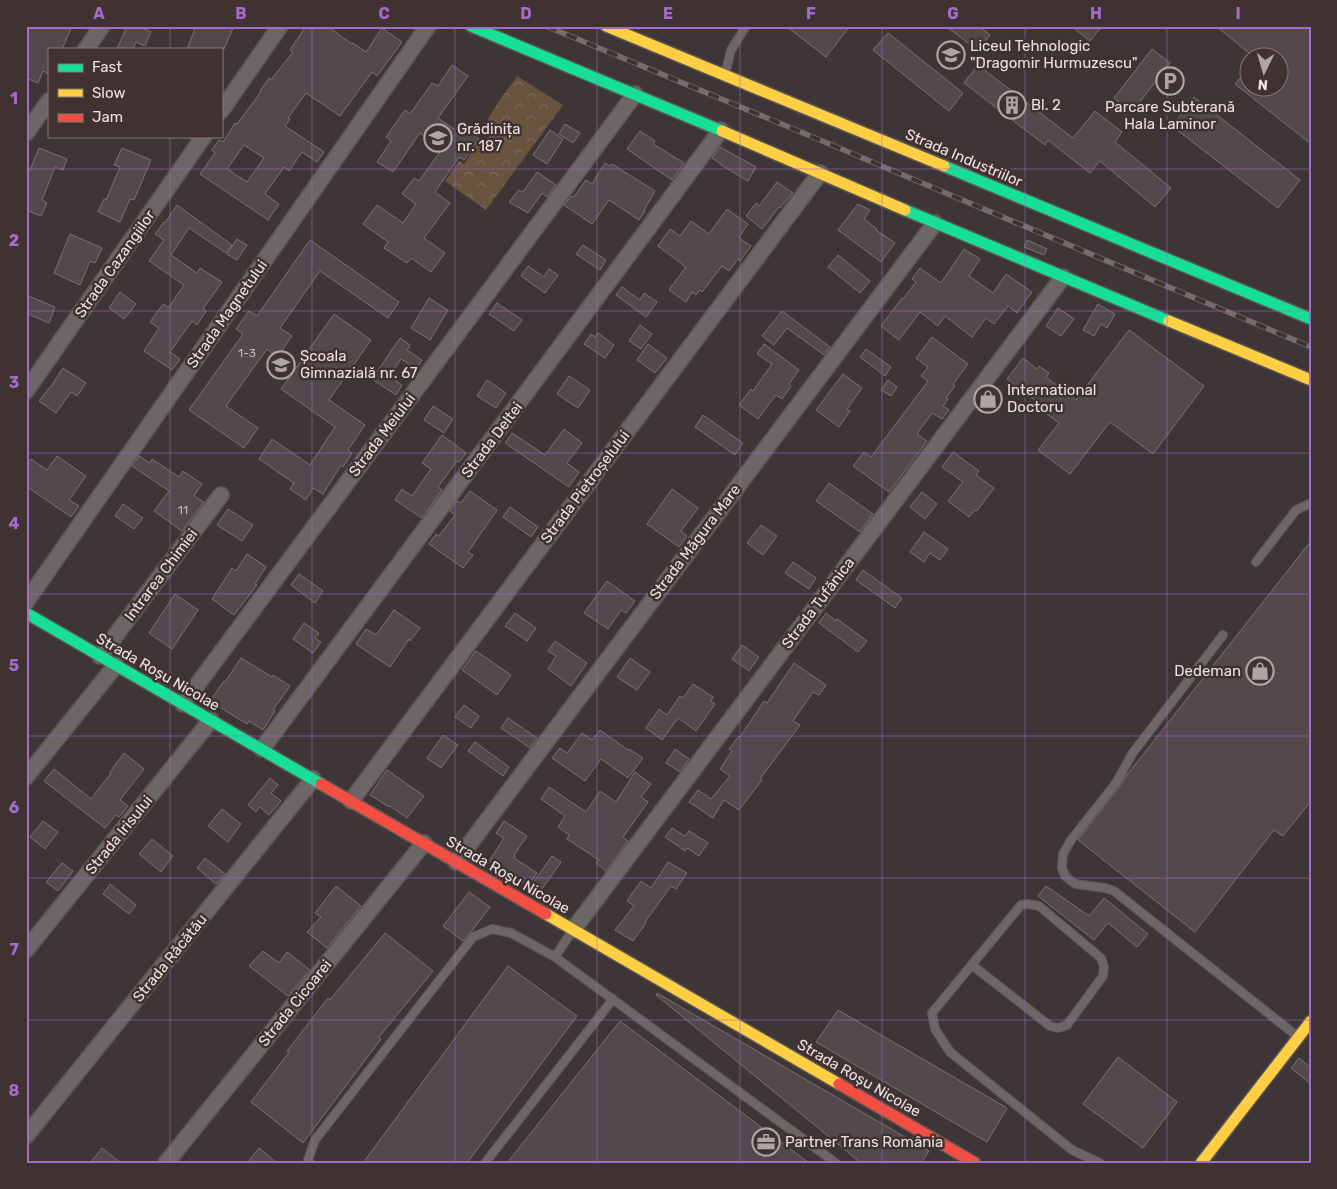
<svg xmlns="http://www.w3.org/2000/svg" width="1337" height="1189" viewBox="0 0 1337 1189" font-family="Rubik,sans-serif">
	<defs>
		<pattern id="park-crowns" width="20" height="18" patternUnits="userSpaceOnUse" patternTransform="scale(1.25)"><rect width="20" height="18" fill="#68533e"/><path d="M2 6a3 3 0 1 1 6 0M12 15a3 3 0 1 1 6 0" fill="none" stroke="#7e6b5a"/></pattern>
	</defs>
	<rect width="100%" height="100%" fill="#3e3636"/>
	<path fill="url(#park-crowns)" d="M517,76L563,105L486,210L445,181L459,161L464,164L480,140L485,143L490,135C489,132 487,128 487,124C489,112 510,87 517,76Z"/>
	<path fill="#53494c" stroke="#787273" fill-rule="evenodd" d="M26,26H72L62,49H49V74L43,71L38,83L26,78Z
		M127,26H138L151,32L145,46L136,42L133,49H117Z
		M196,26H234L224,49H187Z
		M306,26H327L352,44L353,43L366,52L382,28L402,42L377,76L372,72L340,116L306,93L288,118L290,119L285,126L324,152L317,162L302,152L289,171L284,167L265,194L279,204L268,220L200,174L215,153L212,150L219,140L223,142L235,123L237,124L261,92L260,91L269,78L271,80L293,52L290,50ZM244,145L264,158L247,182L227,169Z
		M786,26H850L826,57Z
		M946,26H979L990,35L978,51Z
		M1071,26H1102L1090,41Z
		M1216,26H1311V144L1235,84L1250,66V88H1280V58H1255Z
		M888,33L963,93L949,111L873,50Z
		M1152,49L1170,63L1132,112L1114,98Z
		M452,65L468,76L438,118L460,133L463,128L479,139L464,160L459,157L435,192L450,203L424,238L445,253L431,272L411,258L407,263L384,248L388,242L363,224L377,205L403,223L416,204L402,194L414,178L419,181L442,149L420,133L393,172L377,162L391,141L386,137L405,110L410,114L432,83L438,86Z
		M978,65L1073,138L1095,111L1122,132L1115,142L1171,188L1155,207L1100,161L1090,173L1048,140L1045,145L964,83Z
		M1194,97L1300,180L1278,208L1172,126Z
		M565,124L580,133L573,143L559,134Z
		M550,130L563,139L547,164L533,155Z
		M640,131L655,141L653,144L684,163L672,180L627,149Z
		M720,147L756,167L748,181L721,165V164L712,158Z
		M39,148L67,159L63,170L55,167L42,200L47,203L41,216L26,210V168L30,170Z
		M122,148L151,160L134,200L130,199L120,222L98,212L104,199L106,200L120,167L114,165Z
		M605,163L610,166L612,164L655,191L644,210L645,211L639,220L609,200L592,224L564,205L571,196L574,197L586,180L592,184Z
		M537,172L556,185L547,197L542,193L528,213L509,202L519,190L523,192Z
		M777,182L793,193L780,208L779,207L762,229L746,216L756,203L759,206Z
		M858,204L870,210L864,219L877,229L876,230L895,243L881,262L838,230Z
		M177,205L232,245L226,253L189,228L171,255L197,273L200,268L222,282L203,309L206,311L197,325L192,321L170,352L180,359L172,370L144,351L159,328L150,322L163,304L169,307L184,285L149,261L164,240L155,234L164,222L165,223Z
		M727,209L748,224L739,238L751,246L740,261L738,259L729,271L722,266L702,292L700,290L696,295L692,292L686,302L669,290L686,267L658,246L670,229L680,236L691,221L709,234Z
		M70,234L102,248L95,263L90,261L80,285L54,273Z
		M237,239L247,245L237,260L227,254Z
		M310,240L399,302L388,318L320,271L280,328L292,336L277,357L267,349L226,406L258,428L244,448L189,410L243,334L236,329L249,311L257,316Z
		M1027,240L1047,249L1044,255L1024,247Z
		M583,245L606,260L600,270L576,254Z
		M964,249L980,259L969,276L993,293L1006,274L1032,292L1017,313L1008,306L994,324L986,318L972,337L945,316L938,326L920,312L899,340L881,326L902,298L903,299L916,282L912,279L920,268L941,283Z
		M838,255L870,281L860,293L828,267Z
		M528,266L544,277L549,269L558,275L545,293L521,276Z
		M622,287L640,300L644,293L657,302L646,317L616,295Z
		M120,292L136,304L124,319L109,308Z
		M26,295L55,307L49,323L26,313Z
		M429,298L448,310L430,340L411,328Z
		M497,303L522,320L514,331L489,314Z
		M1098,304L1115,314L1107,328L1101,324L1094,336L1083,330Z
		M1058,308L1074,319L1061,336L1046,326Z
		M782,311L830,347L824,355L787,328L774,345L762,336Z
		M334,314L371,340L329,400L365,425L348,450L352,453L343,467L341,465L323,494L313,488L306,500L290,489L294,483L259,459L272,439L310,465L335,427L281,389Z
		M640,325L652,334L641,349L629,341Z
		M1129,330L1204,386L1153,454L1110,422L1070,474L1038,450L1059,423L1034,404L1036,401L1007,379L1023,358L1037,369L1039,366L1049,373L1046,377L1076,400Z
		M598,333L614,345L605,358L584,344L591,334L595,337Z
		M932,337L968,364L953,384L955,386L946,398L948,399L943,406L949,410L942,419L932,413L917,434L927,441L889,492L853,466L864,452L871,457L928,381L921,376L928,367L916,358Z
		M400,338L410,345L407,350L422,360L416,369L401,359L389,376L402,385L396,395L372,379Z
		M648,344L667,358L655,373L637,360Z
		M764,344L799,370L789,384L791,386L782,399L776,395L758,419L739,405L751,389L753,391L772,364L757,354Z
		M866,349L891,367L885,376L860,357Z
		M63,368L86,383L77,396L71,392L56,413L39,401L49,388H50Z
		M843,374L862,388L847,409L850,411L839,427L816,410Z
		M569,376L590,390L578,408L557,394Z
		M487,380L506,393L496,408L477,396Z
		M888,380L897,387L891,396L881,390Z
		M433,406L453,419L444,433L424,420Z
		M703,415L743,443L735,455L695,427Z
		M564,429L582,443L567,463L579,472L569,487L505,443L512,433L545,455Z
		M442,435L466,453L459,462L457,461L438,487L442,490L422,518L395,500L402,489L412,496L431,469L422,463Z
		M953,452L979,471L976,475L994,488L977,511L975,510L969,517L948,501L963,482L942,467Z
		M57,456L86,476L69,500L79,506L71,517L26,486V466L31,459L47,470Z
		M139,456L150,463L152,459L179,477L183,471L202,484L194,496L204,502L182,531L154,511L169,491L132,466Z
		M829,483L873,514L860,532L816,501Z
		M672,489L698,508L681,531L687,536L679,547L647,524Z
		M470,491L497,510L468,552L473,555L463,568L429,544L436,534L439,536L455,515L450,511L457,501L461,503Z
		M922,492L937,504L925,519L910,507Z
		M123,504L143,518L134,529L115,516Z
		M510,507L538,527L531,537L503,517Z
		M228,509L253,525L242,541L217,525Z
		M761,525L777,536L763,555L747,543Z
		M924,532L948,549L940,560L930,553L924,562L910,552Z
		M1311,541V801L1283,836L1274,830L1195,932L1078,840L1120,786L1127,775Z
		M247,554L266,567L255,584L257,585L234,615L212,599L232,568L236,571Z
		M793,562L816,578L809,589L785,573Z
		M863,570L902,598L895,608L856,580Z
		M299,574L323,591L315,603L291,585Z
		M607,581L635,601L626,613L621,610L608,629L584,613Z
		M175,594L198,610L172,649L149,633Z
		M394,610L420,628L410,641L409,639L390,667L356,644L366,629L376,635Z
		M515,613L536,628L527,641L505,626Z
		M826,613L836,621L837,619L867,641L858,652L819,623Z
		M304,623L319,633L315,638L321,642L313,653L293,639Z
		M555,641L587,663L571,686L548,669L556,656L548,651Z
		M742,645L759,657L749,671L732,659Z
		M476,651L511,675L497,695L462,670Z
		M241,658L272,677L273,675L290,686L273,710L275,711L263,730L249,721L247,724L210,701L224,681L225,682Z
		M630,658L650,672L637,690L617,677Z
		M794,663L826,685L819,695L813,692L793,721L800,725L760,779L762,780L739,810L724,800L713,818L689,802L698,790L711,799L730,776L720,769L732,751L729,749L739,736L740,737L764,701L767,703Z
		M693,684L713,697L711,701L715,704L696,731L678,718L662,740L646,728L659,709L667,715L680,696L683,698Z
		M464,705L479,716L471,728L455,717Z
		M508,718L537,738L530,748L501,728Z
		M600,730L628,750L629,749L643,758L628,778L601,759L585,781L552,758L560,748L567,753L582,733L592,740Z
		M443,735L458,745L441,768L427,758Z
		M475,742L509,767L503,776L468,751Z
		M675,749L689,759L680,772L666,763Z
		M124,753L144,769L120,800L128,806L119,817L116,815L105,828L44,781L54,769L91,799L111,773L110,772Z
		M387,770L424,796L407,818L390,806L389,807L370,795Z
		M635,772L651,784L641,797L648,802L623,837L628,841L606,871L596,863L599,860L567,839L569,835L558,827L565,816L541,799L549,787L586,812L600,791L616,802Z
		M270,778L278,785L271,793L281,801L269,815L260,807L256,812L248,805Z
		M222,809L241,824L228,842L208,826Z
		M43,821L58,832L45,849L30,837Z
		M504,821L527,836L514,855L515,856L514,858L537,873L528,886L489,861L504,838L496,833Z
		M672,828L685,836L689,831L708,843L699,856L687,848L685,851L665,837Z
		M152,839L173,856L161,872L139,854Z
		M552,856L561,862L542,889L533,883Z
		M205,858L225,874L216,884L197,868Z
		M668,862L687,873L676,889L671,886L645,922L646,923L633,941L615,930L634,906L627,901L641,881L651,888Z
		M62,863L73,871L58,891L46,882Z
		M110,884L136,905L129,914L103,894Z
		M336,886L361,906L327,948L307,932L321,917L315,913Z
		M1046,886L1089,916L1104,898L1148,934L1137,947L1108,923L1094,940L1038,896Z
		M469,892L490,907L472,931L463,941L443,926Z
		M385,933L433,971L379,1037L381,1039L303,1143L251,1102L289,1052L287,1051L328,998L330,1000Z
		M263,951L279,963L287,952L310,970L288,996L249,966Z
		M508,966L577,1016L467,1163H363Z
		M657,993L929,1151L921,1163H861L656,995Z
		M838,1010L1007,1108L987,1142L816,1042Z
		M620,1021L809,1163H507Z
		M1118,1057L1177,1102L1143,1148L1083,1104Z
		M1299,1058L1311,1068V1084L1291,1068Z
		M102,1148L121,1163H90Z
		M259,1148L277,1163H247Z"/>
	<g fill="none" stroke-linecap="round" stroke-linejoin="round">
		<g stroke="#5c5555" stroke-width="10">
			<path id="lane" d="M725,74L731,50L746,26
				M1256,562L1296,510L1311,503
				M1223,635L1132,754L1116,783L1071,840L1063,854L1062,868L1065,876L1071,881L1076,884L1105,888L1114,891L1297,1036
				M555,957L572,931
				M972,965L1050,1026L1058,1028L1067,1025L1103,976L1104,967L1101,958L1039,906L1028,904L1021,905L932,1013L935,1029L950,1052L1072,1150L1100,1163
				M310,1163L308,1160L315,1140L473,937L492,929L511,933L555,957L836,1163
				M485,1163L613,999"/>
		</g>
		<g stroke="#5c5555" stroke-width="18">
			<path id="street" d="M86,49L102,26
				M221,111L280,26
				M26,133L49,101
				M26,391L204,136
				M26,602L428,26
				M100,656L221,495
				M183,704L635,94
				M262,749L721,130
				M26,777L116,665
				M351,801L820,173
				M456,862L935,223
				M573,930L1063,277
				M26,950L211,720
				M26,1136L313,779
				M166,1163L424,843"/>
		</g>
		<g stroke="#5c5555" stroke-width="14">
			<path id="fast" d="M471,26L722,131
				M944,166L1311,319
				M905,210L1169,321
				M26,613L321,784"/>
		</g>
		<g stroke="#5c5555" stroke-width="14">
			<path id="slow" d="M606,26L944,166
				M722,131L905,210
				M1169,321L1311,380
				M546,914L839,1084
				M1201,1163L1311,1021"/>
		</g>
		<g stroke="#5c5555" stroke-width="14">
			<path id="jam" d="M321,784L546,914
				M839,1084L975,1163"/>
		</g>
		<use href="#lane" stroke="#6c6666" stroke-width="8"/>
		<use href="#street" stroke="#6c6666" stroke-width="15"/>
		<use href="#fast" stroke="#16e098" stroke-width="11"/>
		<use href="#slow" stroke="#ffcf43" stroke-width="11"/>
		<use href="#jam" stroke="#f24e42" stroke-width="11"/>
		<g stroke="#736d6d" stroke-width="5.5">
			<path id="rail" d="M546,26L832,145L1311,347"/>
		</g>
		<use href="#rail" stroke="#413232" stroke-width="4" stroke-dasharray="11" stroke-linecap="butt"/>
	</g>
	<path fill="none" stroke="#a36bcb" stroke-width="1" stroke-opacity="0.55" d="M170,26V49M312,26V1163M455,26V1163M597,26V1163M740,26V1163M882,26V1163M1025,26V1163M1167,26V1163M170,136V1163M26,169H1311M26,311H1311M26,453H1311M26,594H1311M26,736H1311M26,878H1311M26,1020H1311"/>
	<defs>
		<g id="school-ring" transform="scale(1.4375)"><circle r="9.5" fill="#413232" stroke="#afa5a6" stroke-width="1.5"/><path d="M0-5L7-2L0 1L-7-2ZM-4 1L0 2.5L4 1V4Q0 6-4 4Z" fill="#afa5a6"/></g>
		<g id="parking-ring" transform="scale(1.4375)"><circle r="9.5" fill="#413232" stroke="#afa5a6" stroke-width="1.5"/><path d="M-3.5-5.5H1a3.5 3.5 0 0 1 0 7H-1V5.5H-3.5ZM-1-3.4V-.6H.8a1.4 1.4 0 0 0 0-2.8Z" fill="#afa5a6"/></g>
		<g id="building-ring" transform="scale(1.4375)"><circle r="9.5" fill="#413232" stroke="#afa5a6" stroke-width="1.5"/><path d="M-4-6H4V6H1V3H-1V6H-4ZM-2.5-4.3h1.7v1.8h-1.7ZM.8-4.3h1.7v1.8H.8ZM-2.5-1h1.7V.8h-1.7ZM.8-1h1.7V.8H.8Z" fill="#afa5a6"/></g>
		<g id="shop-ring" transform="scale(1.4375)"><circle r="9.5" fill="#413232" stroke="#afa5a6" stroke-width="1.5"/><path d="M-5-2.5h2.3a2.7 3.5 0 0 1 5.4 0H5L5.5 6h-11ZM-1.5-2.5h3a1.5 2.3 0 0 0-3 0Z" fill="#afa5a6"/></g>
		<g id="office-ring" transform="scale(1.4375)"><circle r="9.5" fill="#413232" stroke="#afa5a6" stroke-width="1.5"/><path d="M-6-3h4V-5.5h4V-3h4V5H-6ZM-1-4.5V-3h2v-1.5ZM-6 0V1H6V0Z" fill="#afa5a6"/></g>
	</defs>
	<g fill-rule="evenodd">
		<use href="#school-ring" x="951" y="55"/>
		<use href="#parking-ring" x="1170" y="81"/>
		<use href="#building-ring" x="1012" y="105"/>
		<use href="#school-ring" x="438" y="138"/>
		<use href="#school-ring" x="281" y="365"/>
		<use href="#shop-ring" x="988" y="399"/>
		<use href="#shop-ring" x="1260" y="671"/>
		<use href="#office-ring" x="766" y="1142"/>
	</g>
	<g text-anchor="middle" dominant-baseline="central" stroke-width="5" stroke-linejoin="round" paint-order="stroke">
		<g font-size="12" fill="#c6bbbc">
			<text x="247" y="353">1-3</text>
			<text x="183" y="510">11</text>
		</g>
		<g font-size="15" fill="#ece1e2" stroke="#413232" text-anchor="start">
			<text x="970" y="46">Liceul Tehnologic<tspan x="970" dy="17">"Dragomir Hurmuzescu"</tspan></text>
			<text x="1031" y="105">Bl. 2</text>
			<text x="1170" y="107" text-anchor="middle">Parcare Subterană<tspan x="1170" dy="17">Hala Laminor</tspan></text>
			<text x="457" y="129">Grădinița<tspan x="457" dy="17">nr. 187</tspan></text>
			<text x="300" y="356">Școala<tspan x="300" dy="17">Gimnazială nr. 67</tspan></text>
			<text x="1007" y="390">International<tspan x="1007" dy="17">Doctoru</tspan></text>
			<text x="1241" y="671" text-anchor="end">Dedeman</text>
			<text x="785" y="1142">Partner Trans România</text>
		</g>
		<g font-size="15" fill="#ece1e2" stroke="#413232">
			<text transform="translate(964 158) rotate(23)">Strada Industriilor</text>
			<text transform="translate(115 264) rotate(-55)">Strada Cazangiilor</text>
			<text transform="translate(227 314) rotate(-55)">Strada Magnetului</text>
			<text transform="translate(382 435) rotate(-53)">Strada Meiului</text>
			<text transform="translate(492 440) rotate(-53)">Strada Deltei</text>
			<text transform="translate(585 487) rotate(-53)">Strada Pietroșelului</text>
			<text transform="translate(695 542) rotate(-53)">Strada Măgura Mare</text>
			<text transform="translate(161 575) rotate(-53)">Intrarea Chimiei</text>
			<text transform="translate(818 603) rotate(-53)">Strada Tufănica</text>
			<text transform="translate(158 672) rotate(30)">Strada Roșu Nicolae</text>
			<text transform="translate(119 835) rotate(-51)">Strada Irisului</text>
			<text transform="translate(508 875) rotate(30)">Strada Roșu Nicolae</text>
			<text transform="translate(170 958) rotate(-51)">Strada Răcătău</text>
			<text transform="translate(295 1003) rotate(-51)">Strada Cicoarei</text>
			<text transform="translate(859 1078) rotate(30)">Strada Roșu Nicolae</text>
		</g>
	</g>
	<rect width="1337" height="1189" fill="none" stroke="#413232" stroke-width="55"/>
	<rect x="48" y="48" width="175" height="90" fill="#413232" stroke="#857878"/>
	<rect x="58" y="64" width="25" height="8" fill="#16e098" stroke="#857878"/>
	<text x="92" y="72" font-size="15" fill="#ece1e2">Fast</text>
	<rect x="58" y="89" width="25" height="8" fill="#ffcf43" stroke="#857878"/>
	<text x="92" y="98" font-size="15" fill="#ece1e2">Slow</text>
	<rect x="58" y="114" width="25" height="8" fill="#f24e42" stroke="#857878"/>
	<text x="92" y="122" font-size="15" fill="#ece1e2">Jam</text>
	<g transform="translate(1264 72) rotate(185)"><circle r="24" fill="#413232" stroke="#857878"/>
	<path d="M0-4L9 19L0 12L-9 19Z" fill="#afa5a6"/>
	<text y="-8" font-size="14" font-weight="bold" text-anchor="middle" fill="#ece1e2">N</text>
	</g>
	<rect x="28" y="28" width="1282" height="1134" fill="none" stroke="#a36bcb" stroke-width="2"/>
	<g font-size="16" text-anchor="middle" font-weight="bold" fill="#a36bcb">
		<text x="99" y="19">A</text>
		<text x="241" y="19">B</text>
		<text x="384" y="19">C</text>
		<text x="526" y="19">D</text>
		<text x="668" y="19">E</text>
		<text x="811" y="19">F</text>
		<text x="953" y="19">G</text>
		<text x="1096" y="19">H</text>
		<text x="1238" y="19">I</text>
		<text x="14" y="104">1</text>
		<text x="14" y="246">2</text>
		<text x="14" y="388">3</text>
		<text x="14" y="529">4</text>
		<text x="14" y="671">5</text>
		<text x="14" y="813">6</text>
		<text x="14" y="955">7</text>
		<text x="14" y="1096">8</text>
	</g>
</svg>
